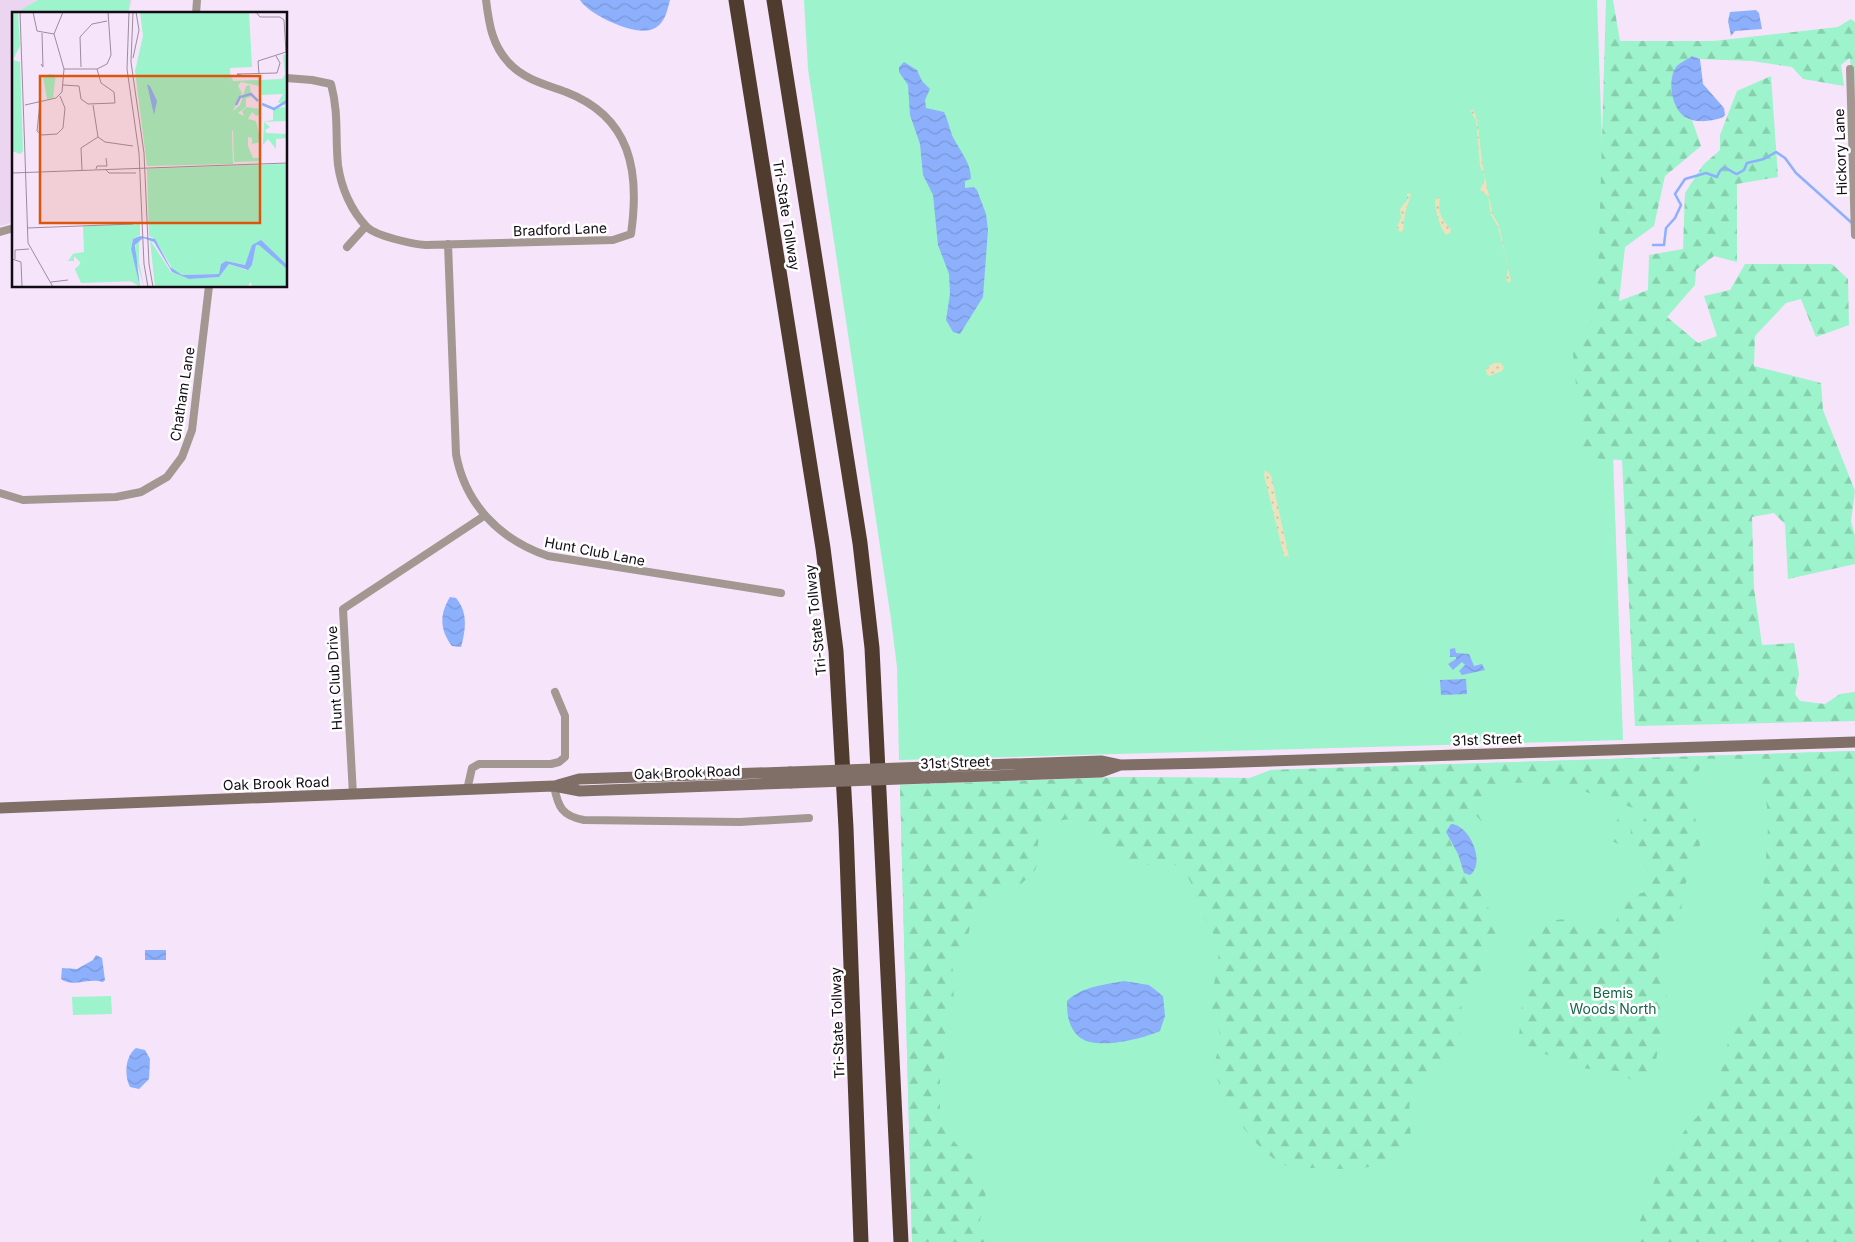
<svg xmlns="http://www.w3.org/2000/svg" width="1855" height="1242" viewBox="0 0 1855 1242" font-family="Inter,sans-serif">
	<defs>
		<pattern id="forest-firs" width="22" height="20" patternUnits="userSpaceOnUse" patternTransform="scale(1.25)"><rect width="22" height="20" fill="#9df3cb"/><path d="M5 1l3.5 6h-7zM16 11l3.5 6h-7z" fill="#86cfad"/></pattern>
		<pattern id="sand-dots" width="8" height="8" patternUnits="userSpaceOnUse" patternTransform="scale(1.25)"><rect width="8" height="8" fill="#ece2bd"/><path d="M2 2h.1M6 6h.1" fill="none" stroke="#c9c1a2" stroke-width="1.8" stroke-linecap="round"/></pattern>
		<pattern id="water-waves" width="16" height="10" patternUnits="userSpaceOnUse" patternTransform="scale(1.25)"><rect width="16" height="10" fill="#8db0fd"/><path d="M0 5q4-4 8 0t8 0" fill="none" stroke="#7996d8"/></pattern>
	</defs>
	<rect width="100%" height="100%" fill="#f6e4fb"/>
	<path fill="#ebd5f1" d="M0,0H132L128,14H14V222L0,226Z"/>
	<path fill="#9df3cb" d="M38,0H130L128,14H21V10Z
		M804,0H1597L1623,740L899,760L897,667L891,619L808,69Z
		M1855,751V1242H912L900,785L1125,777L1250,778L1271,770Z
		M111,996L112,1014L73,1015L72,997Z"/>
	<path fill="url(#forest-firs)" d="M1606,0H1613L1620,41H1714L1838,27L1851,19L1855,22V125L1850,58L1841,65L1844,86L1803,79L1792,67L1752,61L1700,59L1692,56C1687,61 1679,62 1676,68C1665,85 1674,113 1692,120L1701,146L1665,176L1654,226L1625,247L1619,301L1648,290L1649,255L1683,249L1685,193L1703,165L1720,150V135L1737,91L1771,76L1778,177L1737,184V262L1714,256L1696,270L1695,285L1667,317L1698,343L1717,336L1704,296L1730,290L1745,264H1832L1848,279L1849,325L1816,337L1801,299L1786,303L1755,336L1754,366L1821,383L1823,410L1855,491L1851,521L1855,536V564L1788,579L1785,524L1774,513L1752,517L1754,588L1762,645L1794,643L1799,674L1795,694L1800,701L1825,704L1840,694L1855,692V721L1635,726L1622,460L1600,459L1582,449L1573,353L1597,311Z
		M1855,751V1236H1843L1837,1242H1628L1639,1224L1660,1165L1688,1126L1697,1117L1715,1086L1726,1057L1729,1034L1733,1023L1758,999L1763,990C1763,962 1761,934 1762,906C1763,862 1780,800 1751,761L1702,763L1695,779L1692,800L1700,845L1684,888L1681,912L1659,958V969L1666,989L1667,1002L1655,1065L1652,1079L1646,1084L1636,1083L1618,1071L1579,1068L1563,1059L1518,1047L1528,941C1554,907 1578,920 1611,932L1629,892C1659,902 1651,863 1632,854L1634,851L1605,838L1610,840L1615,830L1620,838L1629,837L1631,832L1629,824L1625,822L1615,825L1619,816L1641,825L1647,814C1600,793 1548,778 1496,784L1498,804L1492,798L1483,799L1482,802L1484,811L1494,815L1499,809L1498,831L1497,825L1484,824L1471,810L1466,813L1459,826L1451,824L1446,829C1446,833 1461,866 1464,873L1470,875C1482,896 1496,915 1496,940C1491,945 1485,944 1482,951C1479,959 1484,969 1478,977C1472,983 1465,984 1462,992C1459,1000 1462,1007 1462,1015C1462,1025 1459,1042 1454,1052C1444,1072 1418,1075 1411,1097C1405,1114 1418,1137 1403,1152C1383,1170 1349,1170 1324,1168C1313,1167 1301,1170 1290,1167C1257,1156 1220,1101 1215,1068C1213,1057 1222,1049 1221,1039C1219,1027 1211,1016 1211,1003C1212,985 1220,968 1218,950C1217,935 1206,923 1201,909C1195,894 1192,881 1182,868C1165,858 1144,870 1126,862C1102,851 1087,806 1055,823C1050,825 1043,829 1041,834C1035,846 1039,858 1036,868C1034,873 1027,879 1023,882C1018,888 1010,889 1002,891C968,901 975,916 966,942L952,953L954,1004L946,1024L945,1056L940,1071V1112L945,1131L959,1147L976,1158L977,1174L985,1191L986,1201L978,1227L987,1242H912L900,785L1125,777L1250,778L1271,770Z"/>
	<path fill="url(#sand-dots)" d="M1473,109L1477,119L1483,168L1493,215L1499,225L1511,281L1508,283L1506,279L1508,269L1505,254L1498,227L1491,215L1488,196L1480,190L1485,178L1480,166L1476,120L1470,111Z
		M1407,193L1411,194L1405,213L1403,231L1400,232L1397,227L1401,218L1400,209L1407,200Z
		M1436,197L1440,199C1437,212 1442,220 1451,229L1450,233L1446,235C1440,228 1433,206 1436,197Z
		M1493,363H1501L1504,368L1502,371L1490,376L1487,375L1486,369Z
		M1265,470L1271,475L1289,557L1284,556L1264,475Z"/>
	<path fill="url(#water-waves)" d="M580,0H670C667,11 665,24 653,29C636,37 589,15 580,0Z
		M1756,10L1759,13L1762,29L1735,31L1731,36L1728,21L1730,12Z
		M1692,56L1700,59L1703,84L1724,108L1725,115L1723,117C1712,122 1695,123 1685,117C1671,108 1667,80 1676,67C1680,62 1687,60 1692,56Z
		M904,62L917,70L922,81L930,89L925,100L926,108L944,112C948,120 949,127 952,135C959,150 971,162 971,179L965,181V188L974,187L977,190L986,214L988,230L983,297L960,334L953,332L946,320L950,294L949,274L938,245L933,195L923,175L920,144L910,115L908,85L899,72V67Z
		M450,597L456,598C468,612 466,629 461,647L452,646C440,630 439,615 450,597Z
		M1455,648L1456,653L1469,654L1474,666L1482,664L1485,670L1462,675L1459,671L1465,665L1462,662L1453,670L1448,664L1456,659V657H1450V649Z
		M1466,679L1467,694L1441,695L1440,680Z
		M1451,824C1470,825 1486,863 1470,875L1464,873L1458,854L1446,832Z
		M145,950H166V960H145Z
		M96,955L102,958L105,980L103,982C89,977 73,988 61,979L62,968L77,969L93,960Z
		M1124,981L1149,985L1163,996L1165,1016L1160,1031C1142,1039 1092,1052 1077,1035C1068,1025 1067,1014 1067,1001C1083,986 1103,985 1124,981Z
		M136,1048L145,1050L150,1059L149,1079L139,1089L130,1087C124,1076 125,1056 136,1048Z"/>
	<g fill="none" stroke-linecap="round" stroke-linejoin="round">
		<path stroke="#8db0fd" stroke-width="2.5" d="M1653,245H1664L1666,228L1675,218L1681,205L1675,194L1685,179L1706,173L1717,177C1724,160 1727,171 1737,174L1744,170L1747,163L1764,159L1776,152L1785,158L1796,173L1853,224"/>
		<path stroke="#a29791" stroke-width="8" d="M196,14L197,0
			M1850,69L1855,235
			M286,78L312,80L331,84C339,114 335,135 338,165C341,187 351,211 367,227C376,236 412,244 426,245L613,240L631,234C640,171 631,117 566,92C547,85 523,79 509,63C492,45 489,24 486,0
			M0,232L14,228
			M448,244L456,454C465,504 500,540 548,556L781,593
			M347,247L366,226
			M0,493L23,500L116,497L141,492L167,477L182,457L192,430L209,286
			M554,786C558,807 562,816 584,820L740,822L809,818
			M467,790L472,768L479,764H551L559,762L565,757V716L555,692
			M353,795L343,609L484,516"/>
		<path stroke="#7f6f66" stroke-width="11" d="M927,767L1101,761L1120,765L1209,763L1855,742
			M928,778L1101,772L1120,765
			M558,785L579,779L790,772
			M0,808L554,786L580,791L791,783"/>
		<path stroke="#503b2f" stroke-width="15" d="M736,0L823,548L836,651L846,828L861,1242
			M774,0L860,543L872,648L901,1242"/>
		<path stroke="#7f6f66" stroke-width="11" d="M790,772L927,767
			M791,783L928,778"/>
	</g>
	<g text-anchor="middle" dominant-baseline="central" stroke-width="5" stroke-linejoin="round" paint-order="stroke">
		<g font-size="14" fill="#110b13" stroke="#fff">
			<text transform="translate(1840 152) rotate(-92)">Hickory Lane</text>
			<text transform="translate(787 215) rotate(81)">Tri-State Tollway</text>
			<text transform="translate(560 229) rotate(-2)">Bradford Lane</text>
			<text transform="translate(182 394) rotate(-81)">Chatham Lane</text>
			<text transform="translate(595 551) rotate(11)">Hunt Club Lane</text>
			<text transform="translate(815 620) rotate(-96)">Tri-State Tollway</text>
			<text transform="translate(334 678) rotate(-93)">Hunt Club Drive</text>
			<text transform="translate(1487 739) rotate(-2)">31st Street</text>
			<text transform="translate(955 762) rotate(-2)">31st Street</text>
			<text transform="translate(687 772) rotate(-2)">Oak Brook Road</text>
			<text transform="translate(276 783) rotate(-2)">Oak Brook Road</text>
			<text transform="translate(837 1023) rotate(-92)">Tri-State Tollway</text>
		</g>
		<g font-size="14" fill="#166548" stroke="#fff">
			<text x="1613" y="992">Bemis<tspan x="1613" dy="16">Woods North</tspan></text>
		</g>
	</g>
	<g transform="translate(12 12)">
		<rect width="275" height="275" fill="#f6e4fb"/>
		<path d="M0,0H6L8,34L1,48L8,50L11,139L8,142L0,139ZM128,0H237L240,55L218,56L221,152L135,154L123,59L131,24ZM37,62L44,63L43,69L41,86L35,87L31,65ZM275,95V109L249,110L261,108V96ZM275,152V253L240,233L165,261L141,225L135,157ZM128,212V223L121,227L119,237L127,269L69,271L63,257L69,251L60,242L72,240L71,214Z" fill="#9df3cb"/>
		<path d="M275,42V95L266,90L271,82L249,83L247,74L229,70L226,74L230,81L221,99L228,93L234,74L238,73L239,85L234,86V95L226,101L232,104L230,99L235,95L248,97V102L244,104L240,100L236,107L244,109L249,130L240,132V126L236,125V134L241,146H249V149L222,150L221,119L216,117L215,106L219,61L221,69L270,67L273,62L271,43ZM252,110L258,115L253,118L254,121L275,122V126L264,127V137L256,127L251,133ZM275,152V229L259,233L275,232V253L249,228L240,235L233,253L214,249L209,252L208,262L170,263L161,258L143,227L137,224L135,157ZM230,154L237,156V181L215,223L203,227L193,239L173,240L161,239L143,224L145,212L140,196L141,177L152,162L156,161L169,168L174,195L181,202H189L195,200L201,189L206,175L200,163L206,162V157L223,160L219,163L224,168L219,174L210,175L208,188L224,192ZM257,201L260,220L250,224L244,217L247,210L253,209V202ZM138,228L159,260L177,267L207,265L217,252L234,258L240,253L244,233H249L275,257V275H240L239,270L235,275H143ZM124,229H127V250L132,275L124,247ZM120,260L124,262L128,275L117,268H86L107,266Z" fill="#9df3cb" fill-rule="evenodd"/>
		<path d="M61,242L73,241L79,247L83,252V268L69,270L63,257L69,254L68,249L62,243V249H56Z" fill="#9df3cb"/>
		<path d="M135,72L138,74L145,89L142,103ZM128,224L143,227L158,255L170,263L207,262L209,252L214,249L233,253L240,233L249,228L275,253V257L247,233H244L240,253L236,258L217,252L207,265L177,267L160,260L142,230L131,226L123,233L128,275L119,237L121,227Z" fill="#8db0fd"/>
		<path fill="none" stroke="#8db0fd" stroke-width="2.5" d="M250,92L262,97L275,89M224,93L228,85L239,82L246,89"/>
		<path fill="none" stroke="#9a8d9e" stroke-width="1" d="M8,0L16,231L41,275M21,0L25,19L42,22M117,0L115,57L127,141L132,252L136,275M121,0L119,50L132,141L137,252L141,275M244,0L248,5H268L272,8L274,40M121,46L127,18L124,0M29,52L31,55L30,21M69,55L68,25L80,12L95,9M52,57H85L95,52L99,43L96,0M247,62L246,49L274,40M229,63L225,62L265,61L268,51L264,44M248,72V92M51,73L67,74L69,87L76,92L103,91L102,80L89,71L85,57M28,91L25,119L30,123L45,122L51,116L53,96L48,84M13,93L44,86L50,80L52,57L42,22L51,0M81,93L86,125L93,130L121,134M84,157L85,154H95L94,146M70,158L69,136L86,125M94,158L97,161H124M0,161L275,151M15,216L121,212M0,247L9,250L10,275M3,247V238L17,237M39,270L56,268"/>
		<path fill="#dd550c" fill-opacity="0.15" stroke="#dd550c" stroke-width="2.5" d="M28,64H248V211H28Z"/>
		<rect width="275" height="275" fill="none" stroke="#110b13" stroke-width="2.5"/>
	</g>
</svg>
